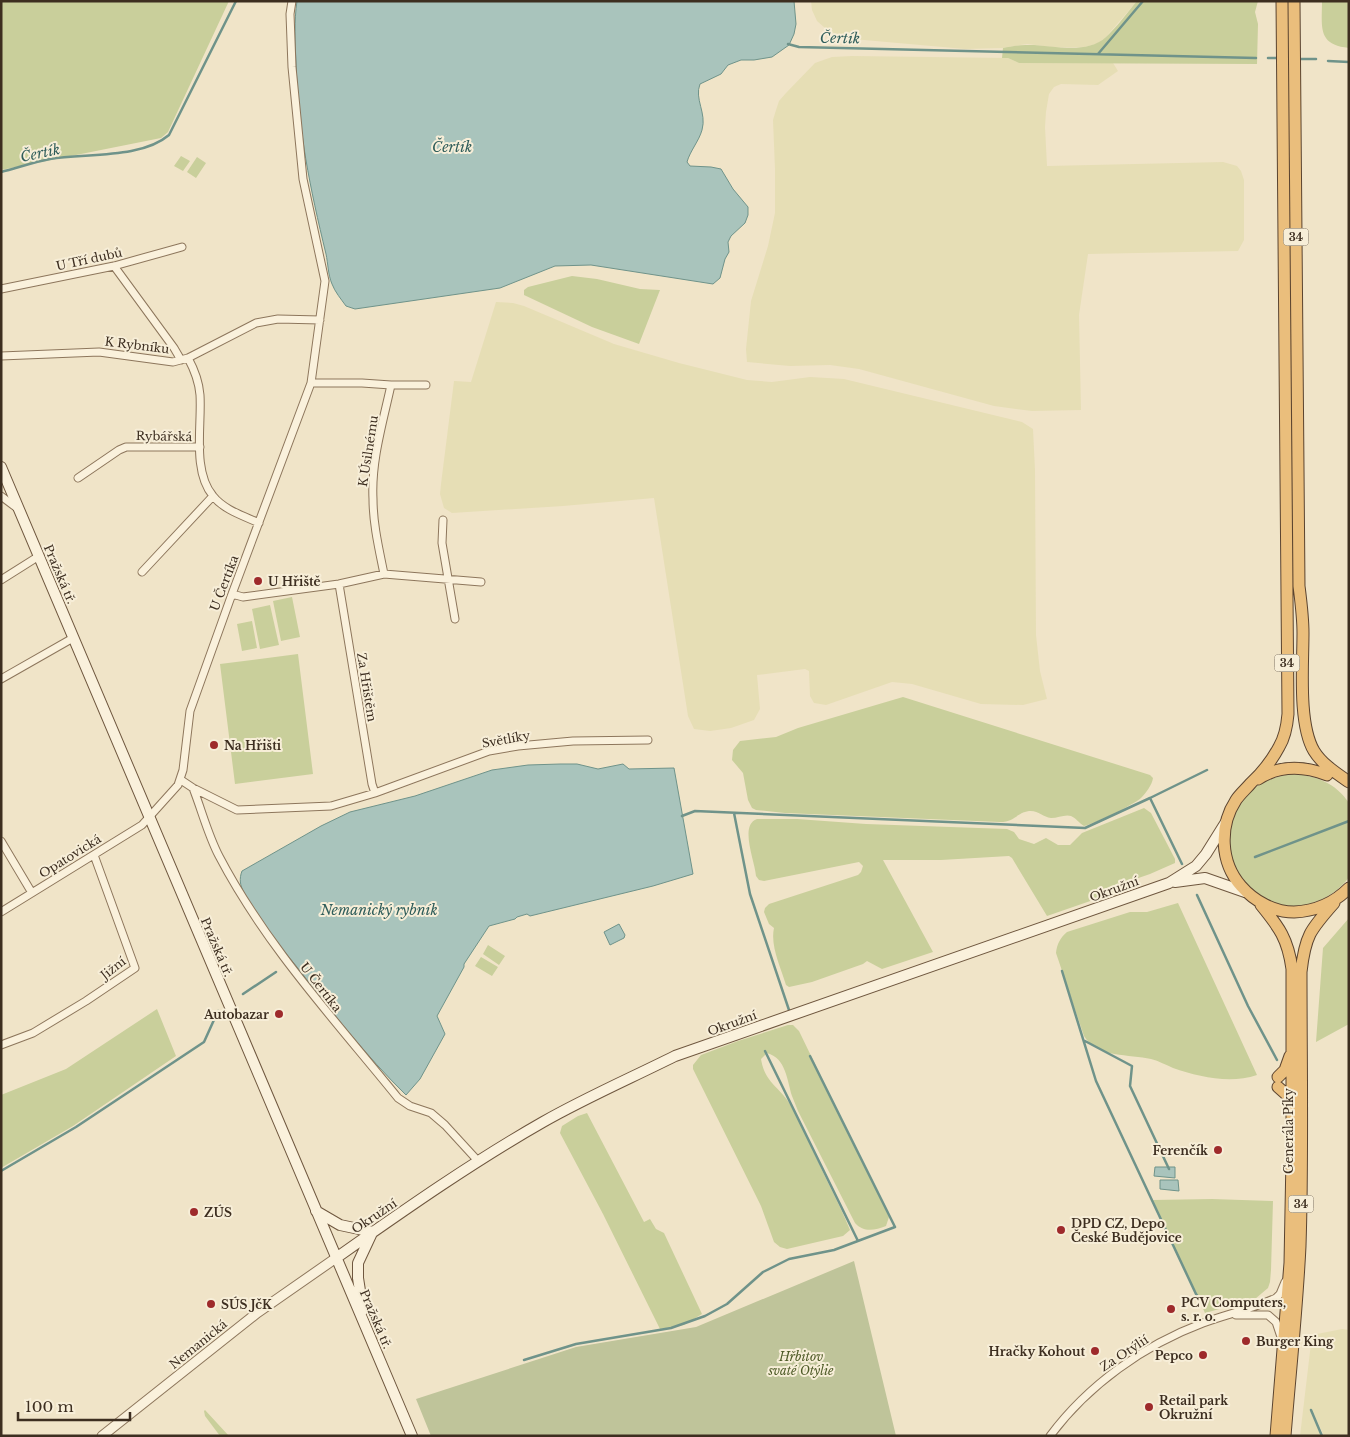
<svg xmlns="http://www.w3.org/2000/svg" width="1350" height="1437" viewBox="0 0 1350 1437" font-family="'Libre Baskerville',serif">
	<rect width="100%" height="100%" fill="#f0e4c8"/>
	<path fill="#e6deb5" d="M811,1H1137L1105,38L1096,44L1085,47H1052L1027,44L1003,48L965,49L853,39L837,35L825,28L817,21L812,10Z
		M852,56L1008,58L1019,63H1113L1118,71L1098,85L1061,84L1054,87L1049,94L1046,112L1045,127L1047,166L1223,162L1237,166L1241,171L1244,180V240L1238,251L1088,254L1079,315L1081,410L1032,411L994,406L859,369L830,365L790,366L747,362L746,349L751,301L768,246L775,213V169L773,120L776,110L779,101L786,93L815,63L832,57Z
		M496,302L513,303L524,306L614,344L679,363L747,380L772,382L810,377L844,379L1022,422L1033,429L1035,470L1036,635L1040,671L1047,699L1023,705L981,704L912,684L892,682L826,705L814,703L810,696L809,671L805,669L757,675L760,709L754,720L731,728L710,731L694,729L688,716L654,498L563,506L452,513L444,508L440,494L441,484L454,381L471,382Z
		M1342,1329L1349,1330V1436H1324L1314,1414L1311,1413L1321,1436H1300L1312,1335Z"/>
	<path fill="#c9cf9b" d="M1,1H229L168,132L161,138L1,170Z
		M1137,1H1258L1255,12L1258,24L1257,64L1019,63L1008,58H1002L1003,48C1010,47 1018,45 1026,45C1051,44 1085,56 1106,37C1117,27 1127,13 1137,1Z
		M1322,1H1349V48C1317,45 1322,27 1322,1Z
		M181,156L190,161L183,171L174,166Z
		M197,157L206,163L196,178L187,172Z
		M572,276L597,279L640,289L660,290L639,344L592,327L524,295V290L528,287Z
		M292,597L300,637L281,641L273,601Z
		M270,605L279,645L260,649L252,609Z
		M252,621L257,648L242,651L237,624Z
		M298,654L313,774L235,784L220,664Z
		M903,697L1150,775L1153,778C1152,785 1146,793 1141,798C1133,805 1094,824 1084,826C1079,823 1076,818 1071,816C1065,814 1058,818 1051,818C1043,817 1038,810 1029,811C1016,813 1015,822 1000,822L785,813L756,810L752,808L748,800L743,773L732,760L733,750L740,741L776,737L798,728Z
		M1292,774C1315,775 1336,783 1349,803V877C1340,890 1327,898 1312,903C1287,912 1260,901 1244,881C1241,877 1237,873 1235,869C1229,856 1228,841 1231,828C1238,794 1259,779 1292,774Z
		M1144,808L1151,813L1175,859V863L1150,874L1121,884L1122,890L1047,916L1012,858L1009,856L941,860H883L933,952L882,969L867,961L863,964L812,982L789,987L786,985C781,968 770,946 774,928L769,924L764,912L765,908L769,904L858,875L861,872L863,866L859,862L764,881L759,880L756,876C755,861 739,825 757,819H797L866,824L1007,829L1014,832L1019,839L1034,844L1046,838L1058,845H1070L1082,833Z
		M1178,903L1257,1075C1230,1084 1199,1077 1173,1068C1166,1065 1159,1061 1151,1059C1130,1054 1097,1058 1084,1036L1056,953C1057,944 1060,938 1067,932L1130,912H1147Z
		M1349,918V1024L1316,1042L1323,948Z
		M488,945L505,956L499,965L483,954Z
		M481,957L498,967L492,976L475,966Z
		M157,1009L176,1056L73,1126L1,1168V1095L66,1069Z
		M788,1025H793L799,1031L889,1217L886,1226C875,1230 864,1233 855,1223L798,1111C796,1106 794,1101 792,1096C787,1080 786,1058 767,1053L761,1059C765,1084 781,1087 791,1106C801,1122 808,1140 816,1157C827,1182 840,1205 850,1230L843,1236L787,1249L780,1247L774,1242L761,1206L693,1069V1065L701,1055L738,1041Z
		M587,1113L644,1222L650,1219L656,1229L664,1233L702,1314L684,1325L660,1329L603,1214L560,1133L562,1126L578,1116Z
		M1212,1199L1273,1201L1271,1270L1270,1282L1268,1288L1255,1299L1205,1313L1153,1200Z
		M205,1410L229,1436H220L205,1416L204,1411Z"/>
	<path fill="#bfc49a" d="M854,1261L896,1436H431L416,1399L576,1347L696,1327Z"/>
	<path fill="#a9c4bc" stroke="#6f938a" d="M297,1H794L796,24L794,34L789,45L772,57L754,60H741L728,65L721,74L700,84C694,99 707,113 702,130C699,141 690,151 687,162L690,166L711,167L721,169L733,189L748,207V215L745,223L731,236L728,242L729,252L725,259L720,278L713,284L591,265L555,266L500,288L355,309L346,306C341,299 335,292 332,284C328,275 328,263 326,254C310,188 298,130 296,62C295,42 294,21 297,1Z
		M560,764H577L598,769L623,764L629,769L674,768L693,874L653,886L530,916L527,914L517,917L515,919L489,926L464,964V967L437,1016L445,1034L420,1079L406,1095C366,1056 331,1011 297,967C280,946 255,917 244,893C240,885 239,879 242,871L321,826L350,812L415,796L492,770L528,765Z
		M619,924L625,935L624,938L610,945L604,932Z
		M1155,1167H1175V1178L1154,1176Z
		M1160,1180H1178L1179,1191L1160,1189Z"/>
	<g fill="none" stroke-linecap="round" stroke-linejoin="round">
		<path stroke="#6f938a" stroke-width="2.5" d="M788,44L799,47L1256,58
			M1098,54L1143,1
			M1268,58H1280
			M1298,59H1316
			M1328,61L1349,62
			M1,172C17,168 34,162 50,159C86,153 141,159 169,135L236,1
			M1150,798L1207,770
			M734,813L750,894L790,1013
			M682,816L695,811L1085,828L1150,798L1182,864
			M1255,857L1349,821
			M1197,895L1248,1006L1277,1060
			M1062,971L1096,1081L1196,1294L1205,1306
			M243,994L276,972
			M1085,1041L1132,1066L1130,1086L1169,1169
			M765,1051L858,1241
			M1,1171L76,1127L204,1042L218,1011
			M524,1360L576,1344L671,1328L705,1316L727,1304L763,1272L789,1259L834,1250L895,1227L810,1056
			M1311,1410L1322,1436"/>
		<g stroke="#8d765c" stroke-width="9">
			<path id="minor" d="M114,266L174,348L181,360
				M1,289L114,266L182,247
				M1,356L99,352L173,362L188,358L256,323L278,319L320,320
				M188,358C194,369 199,382 200,395C202,425 192,471 213,496C224,510 244,516 259,523
				M311,383H362L391,385H426
				M78,478L119,450L126,447H200
				M1,496L17,508
				M443,520L442,543L455,619
				M142,572L213,496
				M384,574C379,549 373,524 373,499C371,461 383,422 391,385
				M1,580L39,556
				M339,584L372,784L375,793
				M232,594L243,597L339,584L384,574L481,582
				M1,679L73,638
				M181,780L193,788L237,810L331,806L375,793L489,751L518,746L573,741L648,740
				M193,788C202,811 208,835 219,856C266,946 335,1020 398,1098L410,1106L431,1113L445,1125L478,1161
				M1,841L32,893
				M1,912L142,825L178,785L183,770L190,711L232,594L311,383L325,281L303,179L292,67L290,14L292,1
				M1,1045L33,1033L86,1001L135,968L94,855
				M1236,1315H1268L1276,1322L1281,1337
				M1050,1436C1088,1385 1144,1345 1203,1323C1227,1314 1252,1309 1276,1298L1280,1294L1285,1282"/>
		</g>
		<g stroke="#8d765c" stroke-width="11">
			<path id="tertiary" d="M102,1436L257,1313L336,1258"/>
		</g>
		<g stroke="#6f573f" stroke-width="12">
			<path id="secondary" d="M1,467L412,1436
				M1175,882L1205,878L1245,892
				M316,1211L340,1225L373,1232
				M336,1258C403,1211 471,1163 543,1122C585,1098 631,1078 675,1056L1169,883L1196,866L1206,854L1226,822
				M363,1310L358,1278V1263L372,1233"/>
		</g>
		<g stroke="#5b4430" stroke-width="13">
			<path id="trunk" d="M1282,1L1288,714C1287,726 1285,737 1279,747C1272,760 1262,773 1251,783C1246,789 1240,794 1236,800C1219,826 1220,862 1241,886C1254,901 1274,912 1294,912C1316,911 1334,903 1349,888
				M1294,1L1299,586C1301,602 1303,617 1303,633C1303,665 1298,724 1314,751C1322,764 1336,773 1349,782
				M1258,779C1280,765 1304,766 1327,775
				M1261,905C1279,927 1288,939 1292,969V1157L1290,1263L1276,1436
				M1278,1077L1285,1070L1290,1056
				M1278,1087L1287,1095L1292,1105
				M1285,1436C1290,1373 1297,1309 1300,1246C1303,1155 1301,1064 1301,972C1305,936 1310,930 1334,903"/>
		</g>
		<use href="#minor" stroke="#faf1dc" stroke-width="7"/>
		<use href="#tertiary" stroke="#faf1dc" stroke-width="9"/>
		<use href="#secondary" stroke="#faf1dc" stroke-width="10"/>
		<use href="#trunk" stroke="#eabe7c" stroke-width="11"/>
	</g>
	<g fill="#9e2a2b" stroke="#f7eed8" stroke-width="2">
		<circle cx="258" cy="581" r="5"/>
		<circle cx="214" cy="745" r="5"/>
		<circle cx="279" cy="1014" r="5"/>
		<circle cx="1218" cy="1150" r="5"/>
		<circle cx="194" cy="1212" r="5"/>
		<circle cx="1061" cy="1230" r="5"/>
		<circle cx="211" cy="1304" r="5"/>
		<circle cx="1171" cy="1309" r="5"/>
		<circle cx="1246" cy="1341" r="5"/>
		<circle cx="1095" cy="1351" r="5"/>
		<circle cx="1203" cy="1355" r="5"/>
		<circle cx="1149" cy="1407" r="5"/>
	</g>
	<g text-anchor="middle" dominant-baseline="central" stroke-width="4" stroke-linejoin="round" paint-order="stroke">
		<g fill="#f7eed8" stroke="#756857" stroke-width="1">
			<rect x="1283.5" y="228.5" width="25" height="17" rx="4"/>
			<rect x="1274.5" y="654.5" width="25" height="17" rx="4"/>
			<rect x="1288.5" y="1195.5" width="25" height="17" rx="4"/>
		</g>
		<g font-size="11" font-weight="bold" fill="#3d2e20">
			<text x="1296" y="237">34</text>
			<text x="1287" y="663">34</text>
			<text x="1301" y="1204">34</text>
		</g>
		<g font-size="12" fill="#3d2e20" stroke="#f7eed8">
			<text transform="translate(89 259) rotate(-12)">U Tří dubů</text>
			<text transform="translate(137 345) rotate(7)">K Rybníku</text>
			<text transform="translate(164 436) rotate(1)">Rybářská</text>
			<text transform="translate(368 451) rotate(-81)">K Úsilnému</text>
			<text transform="translate(60 574) rotate(67)">Pražská tř.</text>
			<text transform="translate(224 583) rotate(-69)">U Čertíka</text>
			<text transform="translate(367 687) rotate(81)">Za Hřištěm</text>
			<text transform="translate(506 739) rotate(-10)">Světlíky</text>
			<text transform="translate(70 856) rotate(-32)">Opatovická</text>
			<text transform="translate(1114 889) rotate(-20)">Okružní</text>
			<text transform="translate(217 947) rotate(67)">Pražská tř.</text>
			<text transform="translate(113 968) rotate(-38)">Jižní</text>
			<text transform="translate(321 987) rotate(52)">U Čertíka</text>
			<text transform="translate(732 1023) rotate(-20)">Okružní</text>
			<text transform="translate(1288 1131) rotate(-90)">Generála Píky</text>
			<text transform="translate(374 1216) rotate(-34)">Okružní</text>
			<text transform="translate(376 1319) rotate(67)">Pražská tř.</text>
			<text transform="translate(198 1344) rotate(-39)">Nemanická</text>
			<text transform="translate(1124 1353) rotate(-33)">Za Otýlií</text>
		</g>
		<g font-size="12" font-weight="bold" fill="#3d2e20" stroke="#f7eed8" text-anchor="start">
			<text x="268" y="581">U Hřiště</text>
			<text x="224" y="745">Na Hřišti</text>
			<text x="269" y="1014" text-anchor="end">Autobazar</text>
			<text x="1208" y="1150" text-anchor="end">Ferenčík</text>
			<text x="204" y="1212">ZÚS</text>
			<text x="1071" y="1223">DPD CZ, Depo<tspan x="1071" dy="14">České Budějovice</tspan></text>
			<text x="1181" y="1302">PCV Computers,<tspan x="1181" dy="14">s. r. o.</tspan></text>
			<text x="221" y="1304">SÚS JčK</text>
			<text x="1256" y="1341">Burger King</text>
			<text x="1085" y="1351" text-anchor="end">Hračky Kohout</text>
			<text x="1193" y="1355" text-anchor="end">Pepco</text>
			<text x="1159" y="1400">Retail park<tspan x="1159" dy="14">Okružní</tspan></text>
		</g>
		<g font-size="12" font-style="italic" fill="#4d5a26" stroke="#f7eed8">
			<text x="801" y="1356">Hřbitov<tspan x="801" dy="14">svaté Otýlie</tspan></text>
		</g>
		<g font-size="14" font-style="italic" fill="#2f5d5a" stroke="#f7eed8">
			<text transform="translate(840 38) rotate(1)">Čertík</text>
			<text x="452" y="147">Čertík</text>
			<text transform="translate(40 153) rotate(-12)">Čertík</text>
			<text x="379" y="910">Nemanický rybník</text>
		</g>
	</g>
	<rect width="1350" height="1437" fill="none" stroke="#3d2e20" stroke-width="5"/>
	<path d="M18 1412v8h112v-8" fill="none" stroke="#3d2e20" stroke-width="2.5"/>
	<text x="25" y="1412" font-size="15" fill="#3d2e20" stroke="#f7eed8" stroke-width="4" paint-order="stroke">100 m</text>
</svg>
